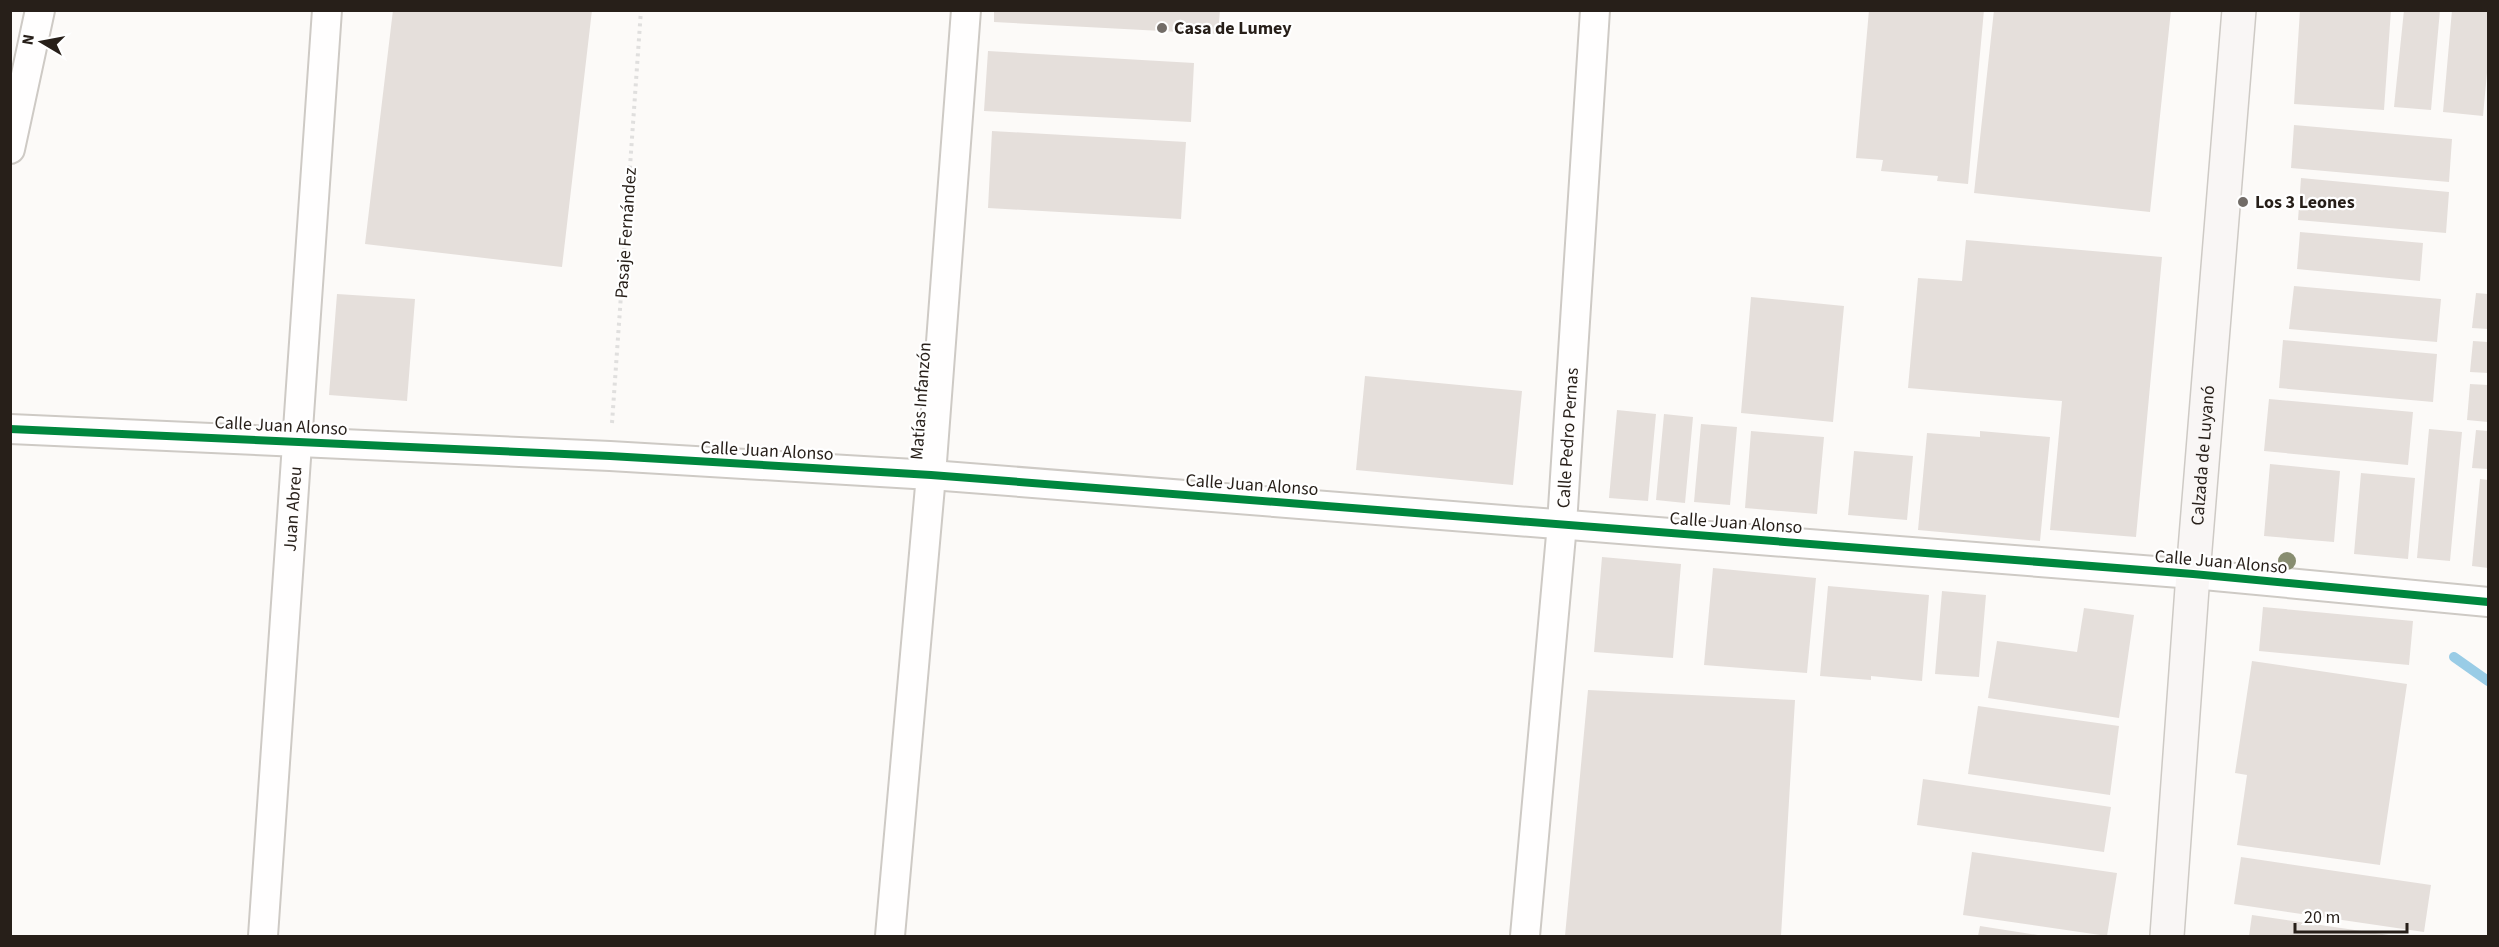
<svg xmlns="http://www.w3.org/2000/svg" width="2499" height="947" viewBox="0 0 2499 947" font-family="'Source Sans 3',sans-serif">
	<rect width="100%" height="100%" fill="#fcfaf8"/>
	<g fill="none" stroke-linecap="round" stroke-linejoin="round">
		<path stroke="#99cce6" stroke-width="10" d="M2454,657L2488,681"/>
	</g>
	<path fill="#e5dfdb" d="M393,10H592L562,267L365,244Z
		M994,10H1220L1218,34L994,22Z
		M1869,10H1984L1968,184L1937,181L1938,176L1881,171L1883,160L1856,158Z
		M1994,10H2171L2150,212L1974,193Z
		M2300,10H2391L2384,110L2294,104Z
		M2404,10H2440L2431,110L2394,107Z
		M2452,10H2488V62L2483,116L2443,112Z
		M988,51L1194,63L1191,122L984,111Z
		M2294,125L2452,139L2449,182L2291,168Z
		M992,131L1186,142L1181,219L988,208Z
		M2301,178L2449,192L2446,233L2298,220Z
		M2300,232L2423,243L2420,281L2297,269Z
		M1966,240L2162,257L2136,537L2050,530L2062,401L1908,388L1918,278L1962,281Z
		M2294,286L2441,299L2437,342L2289,329Z
		M2476,293L2488,294V329L2472,328Z
		M337,294L415,299L407,401L329,395Z
		M1751,297L1844,306L1833,422L1741,413Z
		M2283,340L2437,354L2433,402L2279,388Z
		M2473,341L2488,342V373L2470,372Z
		M1365,376L1522,391L1513,485L1356,470Z
		M2470,384L2488,385V422L2467,420Z
		M2269,399L2413,412L2408,465L2264,451Z
		M1617,410L1656,414L1648,501L1609,498Z
		M1664,414L1693,417L1685,503L1656,500Z
		M1701,424L1737,427L1730,505L1694,502Z
		M2429,429L2462,432L2450,561L2417,558Z
		M2476,430L2488,431V469L2472,468Z
		M1751,431L1824,437L1817,514L1745,508Z
		M1980,431L2050,437L2040,541L1918,530L1927,433L1980,437Z
		M1854,451L1913,456L1907,520L1848,515Z
		M2270,464L2340,471L2334,542L2264,536Z
		M2361,473L2415,478L2408,559L2354,554Z
		M2480,479L2488,480V568L2472,566Z
		M1602,557L1681,564L1673,658L1594,652Z
		M1713,568L1816,578L1807,673L1704,665Z
		M1828,586L1929,595L1922,681L1871,676V680L1820,676Z
		M1942,591L1986,595L1979,677L1935,674Z
		M2263,607L2413,621L2409,665L2259,651Z
		M2084,608L2134,615L2119,718L1988,698L1997,641L2077,652Z
		M2252,661L2407,684L2380,865L2237,845L2247,775L2235,773Z
		M1588,690L1795,700L1781,936H1565Z
		M1978,706L2119,726L2110,795L1968,774Z
		M1923,779L2111,807L2104,852L1917,825Z
		M1972,852L2117,873L2107,936L1963,915Z
		M2241,857L2431,885L2424,932L2234,904Z
		M2252,915L2389,935V936H2249Z
		M1980,926L2038,935V936H1978Z"/>
	<g fill="none" stroke-linecap="round" stroke-linejoin="round">
		<g stroke="#cecac5" stroke-width="32">
			<g id="street">
				<path d="M10,149L40,10"/>
				<path d="M10,429L610,456L931,475L2193,574L2488,602"/>
				<path id="s1" d="M263,936L327,10"/>
				<path d="M890,936L931,475L966,10"/>
				<path id="s2" d="M1525,936L1562,524L1595,10"/>
			</g>
		</g>
		<g stroke="#cecac5" stroke-width="36">
			<g id="secondary">
				<path id="s3" d="M2167,936L2193,574L2239,10"/>
			</g>
		</g>
		<path stroke="#e0dfde" stroke-width="4" stroke-dasharray="3 4.5" stroke-linecap="butt" d="M612,423L641,10"/>
		<use href="#street" stroke="#fffefe" stroke-width="28"/>
		<use href="#secondary" stroke="#f9f6f5" stroke-width="33"/>
		<g stroke="#fff" stroke-width="11">
			<path id="cycleway" d="M10,429L610,456L931,475L2193,574L2488,602"/>
		</g>
		<use href="#cycleway" stroke="#00873e" stroke-width="8"/>
	</g>
	<circle fill="#888d70" cx="2287" cy="561" r="9"/>
	<g fill="#726c67" stroke="#fff" stroke-width="2">
		<circle cx="1162" cy="28" r="6"/>
		<circle cx="2243" cy="202" r="6"/>
	</g>
	<g text-anchor="middle" dominant-baseline="central" stroke-width="4.5" stroke-linejoin="round" paint-order="stroke">
		<g font-size="18" font-weight="bold" fill="#271f19" stroke="#fff" text-anchor="start">
			<text x="1174" y="28">Casa de Lumey</text>
			<text x="2255" y="202">Los 3 Leones</text>
		</g>
		<g font-size="18" fill="#271f19" stroke="#fff">
			<text transform="translate(626 233) rotate(-86)">Pasaje Fernández</text>
			<text transform="translate(921 401) rotate(-86)">Matías Infanzón</text>
			<text transform="translate(281 426) rotate(3)">Calle Juan Alonso</text>
			<text stroke="none"><textPath href="#s2" startOffset="500">Calle Pedro Pernas</textPath></text>
			<text transform="translate(767 451) rotate(3)">Calle Juan Alonso</text>
			<text stroke="none"><textPath href="#s3" startOffset="482">Calzada de Luyanó</textPath></text>
			<text transform="translate(1252 485) rotate(4)">Calle Juan Alonso</text>
			<text stroke="none"><textPath href="#s1" startOffset="428">Juan Abreu</textPath></text>
			<text transform="translate(1736 523) rotate(4)">Calle Juan Alonso</text>
			<text transform="translate(2221 562) rotate(5)">Calle Juan Alonso</text>
		</g>
	</g>
	<rect width="2499" height="947" fill="none" stroke="#271f19" stroke-width="24"/>
	<g transform="translate(42 42) rotate(280)" stroke="#ffffff" stroke-width="4.5" paint-order="stroke">
	<path d="M0-4.5L10 22L0 15L-10 22Z" fill="#271f19"/>
	<text y="-9" font-size="16" font-weight="bold" text-anchor="middle" fill="#271f19">N</text>
	</g>
	<path d="M2295 923v9h112v-9" fill="none" stroke="#271f19" stroke-width="3"/>
	<text x="2304" y="923" font-size="18" fill="#271f19" stroke="#ffffff" stroke-width="4.5" paint-order="stroke">20 m</text>
</svg>
